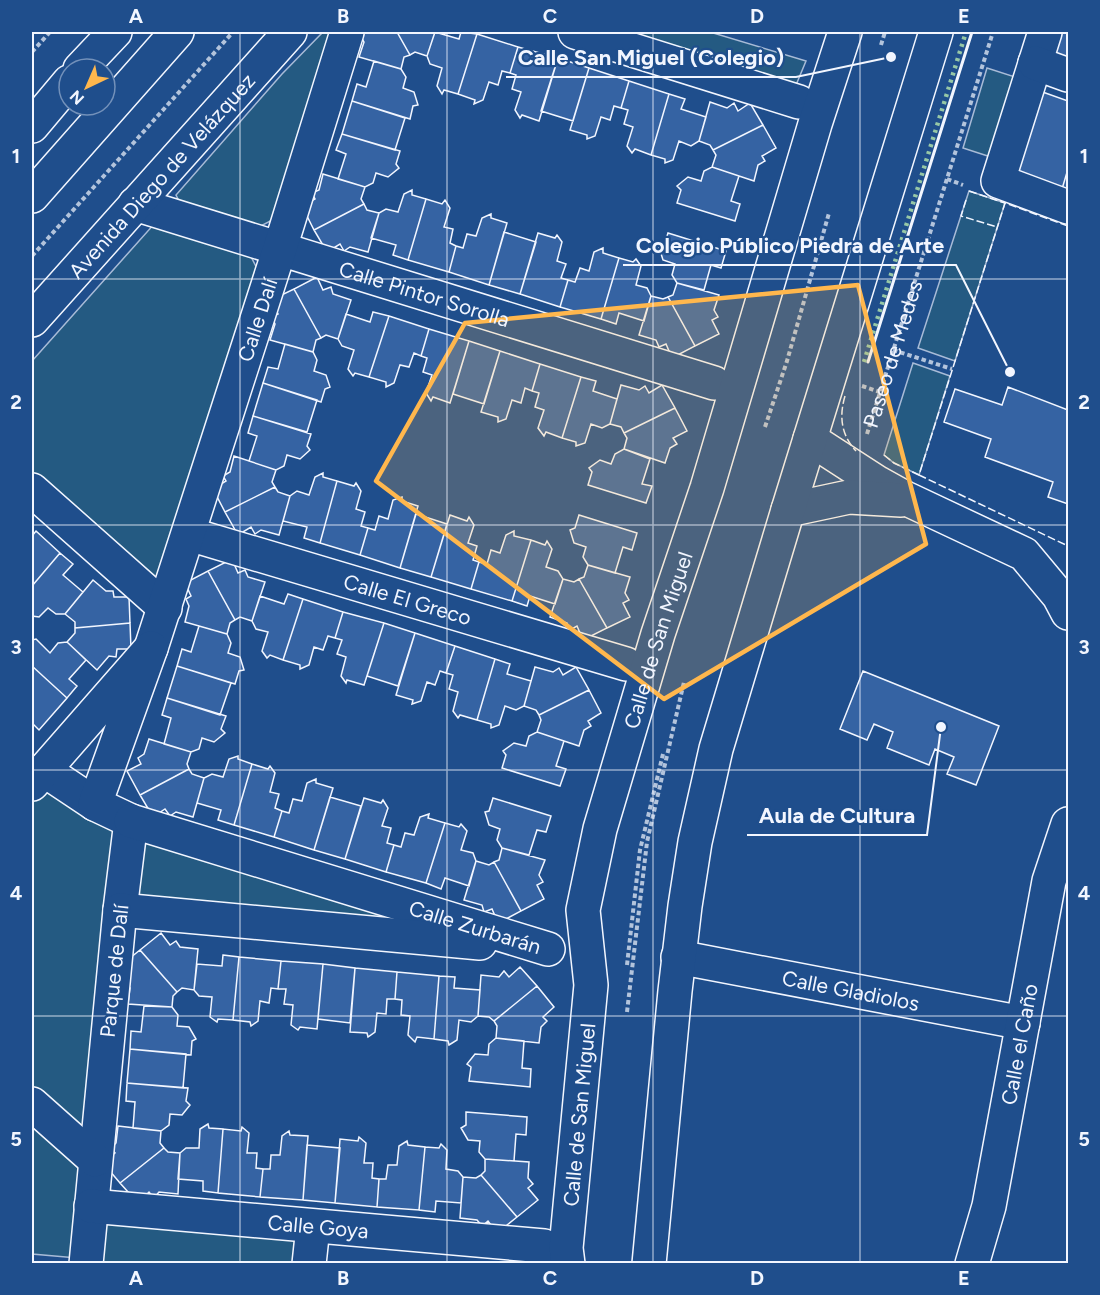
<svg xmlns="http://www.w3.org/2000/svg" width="1100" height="1295" viewBox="0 0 1100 1295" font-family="Figtree,sans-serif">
	<rect width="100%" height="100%" fill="#1f4e8c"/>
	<path fill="#245a82" stroke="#a8bbd7" stroke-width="1.5" d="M323,32H339L284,214L255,229L181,205L176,195L282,74Z
		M617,32H710L806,61L796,85Z
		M987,68L1021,79L997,159L963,148Z
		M969,191L1005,203L955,361L918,348Z
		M155,223L248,251L262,278L163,592L32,477V361Z
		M913,363L950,376L919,475L894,463L884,455Z
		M47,782L120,829L88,1138L32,1089V800Z
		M143,832L463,932L137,901Z
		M32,1119L87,1167L77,1258L32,1254Z
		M100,1214L296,1232L293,1263L122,1264L96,1261Z"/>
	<path fill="#3563a3" stroke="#f2f6ff" stroke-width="1.5" d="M366,32H397L410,55L404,57L401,69L359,57L364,42L360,35Z
		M397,32H435L427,56L415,52L410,55Z
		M435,32L459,39L461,32L477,34L458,94L444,90L442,94L437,86L442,68L430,64L427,56Z
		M1054,32H1068V62L1046,55Z
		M477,34L518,47L510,73L502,71L498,85L489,82L483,100L474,104L475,100L458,94Z
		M518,47L558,58L539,121L522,115L520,118L515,110L521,92L512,89L516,75L510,73Z
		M558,58L589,68L573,121L541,111Z
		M374,61L401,69L406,77L403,88L414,92L418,105L413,106L410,119L352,101L357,84L366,87Z
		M589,68L629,81L621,108L614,106L610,120L601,117L595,136L587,139V135L570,130Z
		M629,81L669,94L651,155L635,149L632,153L627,146L633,127L624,124L628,110L621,108Z
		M1037,90L1068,101V169L1062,189L1009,170Z
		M669,94L685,99L681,109L706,117L699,141L691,146L679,141L673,160L665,163V159L651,155Z
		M352,101L405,118L395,150L342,134Z
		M710,102L727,108L734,103L738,111L750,103L763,125L713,150L710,145L699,141Z
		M763,125L776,148L762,156L765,161L758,165L754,181L712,167L716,155L713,150Z
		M342,134L400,151L396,164L399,168L388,177L376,173L373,183L365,187L338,179L346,154L336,150Z
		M712,167L739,176L731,201L740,204L735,221L677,203L681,190L677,186L688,177L701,181L704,171Z
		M1068,169V191L1062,189Z
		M323,174L365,187L361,199L364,204L314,230L302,206L315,199L312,193L319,190Z
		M412,190V195L426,199L408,260L393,255L396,245L371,238L379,213L386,209L398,212L404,194Z
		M426,199L442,204L445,200L450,208L444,227L453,229L450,243L456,246L449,272L408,260Z
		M364,204L367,210L379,213L368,252L350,247L344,251L340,244L327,252L314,230Z
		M491,214V218L507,223L489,285L449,272L456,246L463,248L467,234L476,236L482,218Z
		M504,232L536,242L520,294L489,285Z
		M538,233L555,238L557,235L562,242L557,261L566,264L561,278L568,280L560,307L520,294Z
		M668,233L726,251L721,268L711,265L704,290L677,283L672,275L675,264L663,260L659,247L664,246Z
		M603,248V253L619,258L601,319L560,307L568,280L575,282L580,268L589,271L594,252Z
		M619,258L633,262L636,259L641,266L636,285L647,288L651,296L644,321L619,313L616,324L601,319Z
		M317,277L323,290L331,287L333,294L351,300L338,339L326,335L321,338L294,289Z
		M677,283L719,295L714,310L718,317L712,320L719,334L695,346L668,297L673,295Z
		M294,289L321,338L316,340L313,352L270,340L275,324L272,317L278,314L271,300Z
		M651,296L663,299L668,297L695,346L672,358L666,344L659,347L656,340L639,335Z
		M373,312L389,316L369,377L355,373L353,376L348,369L354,350L342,346L338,339L346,314L370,322Z
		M389,316L429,329L421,356L414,353L409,367L400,365L394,383L386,387V382L369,377Z
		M429,329L469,341L450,403L433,397L431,401L426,393L432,375L423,372L427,358L421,356Z
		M469,341L500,351L484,404L453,394Z
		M285,344L313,352L317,360L314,371L326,375L330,387L325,389L321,402L263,383L268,367L278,369Z
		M500,351L540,364L532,391L525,388L521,403L512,400L506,419L498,422V417L481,412Z
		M540,364L581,377L562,438L546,432L544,436L538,428L544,410L535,407L539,393L532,391Z
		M581,377L596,381L593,391L617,399L610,424L602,428L591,424L585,443L576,446V442L562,438Z
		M263,383L317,400L307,432L253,416Z
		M621,385L639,390L645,386L649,393L662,385L675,408L624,433L621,427L610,424Z
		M1008,387L1068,410V504L1048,497L1053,482L985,457L991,439L944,422L955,389L1002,405Z
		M675,408L687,431L673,438L677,444L670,448L665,463L624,449L627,438L624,433Z
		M253,416L311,434L307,446L310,450L300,459L287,455L284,466L276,470L249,461L257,436L248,433Z
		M624,449L650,459L642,484L652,486L646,503L588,485L592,472L589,468L600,460L611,464L615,454Z
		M234,456L276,470L272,482L275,487L225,512L213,489L226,481L223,476L230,472Z
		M323,473V477L337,481L320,543L304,538L307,527L283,521L290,496L297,491L309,495L315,477Z
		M337,481L354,486L356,483L361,491L356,509L365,512L361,526L368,528L360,555L320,543Z
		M275,487L278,492L290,496L279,535L261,530L255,534L251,527L238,535L225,512Z
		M402,497V501L418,506L400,568L360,555L368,528L375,530L379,516L388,519L393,500Z
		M416,514L447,524L431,577L400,568Z
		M450,515L467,521L469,517L474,525L468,543L477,546L473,560L479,562L471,589L431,577Z
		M579,515L637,533L632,550L623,547L615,573L588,565L583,557L586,547L574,543L570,530L575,528Z
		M36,531L60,553L32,586V536Z
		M514,531V536L531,540L512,601L471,589L479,562L487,564L491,550L500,553L506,535Z
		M531,540L545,545L547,541L552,549L546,567L558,571L563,579L555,604L530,596L527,606L512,601Z
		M60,553L73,564L63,575L83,592L65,614H56L48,608L39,617L32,616V586Z
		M232,559L238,573L245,570L248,577L265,582L252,621L240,617L235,620L208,571Z
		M588,565L630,577L625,593L629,600L623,603L630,617L607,628L579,579L584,577Z
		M208,571L235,620L230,623L227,634L185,622L189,606L186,599L191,596L185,583Z
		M563,579L574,582L579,579L607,628L583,640L577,626L570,630L567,623L550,617Z
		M93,580L106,591H113L114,597H129L130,623L75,628V622L65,614Z
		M288,594L303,599L283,660L270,655L267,658L262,651L268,632L256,629L252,621L260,596L284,604Z
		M303,599L343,612L335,638L328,636L323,650L314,647L309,665L300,669V665L283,660Z
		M343,612L384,623L364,685L347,680L346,683L341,676L346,657L337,654L342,640L335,638Z
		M130,623L131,649H117L116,657L109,656L97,670L67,642L75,633V628Z
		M384,623L415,633L398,686L367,676Z
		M199,626L227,634L231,643L228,653L240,657L244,670L239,671L235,684L177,666L182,649L191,652Z
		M415,633L455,646L446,673L440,671L435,685L427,682L421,701L412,704L413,700L396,695Z
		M36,639L50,653L58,643L67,642L86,660L69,679L77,686L67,698L32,666V640Z
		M455,646L495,659L477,720L460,715L458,718L453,711L458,692L449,689L453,675L446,673Z
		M495,659L510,664L507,674L531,681L524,706L516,710L505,706L499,725L491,728V724L477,720Z
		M32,666L67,698L39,730L32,723Z
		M177,666L231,683L220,715L167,698Z
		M535,667L553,672L559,668L563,675L576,667L589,690L539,715L536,710L524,706Z
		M863,671L999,726L976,785L947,774L954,757L935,749L929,765L887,748L893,732L874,724L867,740L840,729Z
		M589,690L601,713L588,721L591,726L584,730L579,746L537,732L541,720L539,715Z
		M167,698L226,716L221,729L225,733L214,742L202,738L199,749L191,752L164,744L171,718L162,715Z
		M537,732L564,741L556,766L566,769L560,786L502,768L506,755L503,751L514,743L526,746L529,736Z
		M149,739L191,752L187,764L189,769L140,795L127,771L141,764L138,758L144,754Z
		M238,756V759L252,764L234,825L218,820L221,810L197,803L204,778L212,774L223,777L229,759Z
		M252,764L268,769L270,766L275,773L270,792L279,794L275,808L282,811L274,837L234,825Z
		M189,769L192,774L204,778L193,817L176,812L170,816L165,809L153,817L140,795Z
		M316,779V783L333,788L314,850L274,837L282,811L289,813L293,799L302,801L307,783Z
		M330,797L361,806L345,859L314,850Z
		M364,798L381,803L383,800L388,808L382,826L391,828L387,843L394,845L386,872L345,859Z
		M493,798L551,816L546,832L537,830L529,855L502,848L497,840L500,829L489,825L485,812L489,811Z
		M429,814L428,818L445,823L426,883L386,872L394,845L401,847L405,833L414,835L420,817Z
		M445,823L459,827L461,824L467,831L461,850L473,853L476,861L469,886L445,878L441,889L426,883Z
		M502,848L545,860L539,875L543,882L537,885L544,899L521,911L494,862L499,860Z
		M476,861L489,865L494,862L521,911L498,923L492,909L484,912L482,905L464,900Z
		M161,933L170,945L176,941L180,947L198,949L194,990L182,988L177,992L140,950Z
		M140,950L177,992L173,996L172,1007L128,1004L130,988L125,982L120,966Z
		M223,955L239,957L233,1020L218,1019L217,1022L210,1017L212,997L199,996L194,990L197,964L222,966Z
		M239,957L281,961L278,989L271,988L269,1003L260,1001L258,1021L251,1026L250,1022L233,1020Z
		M281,961L323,964L317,1029L300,1027L298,1030L291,1025L293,1005L284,1004L286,989H278Z
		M323,964L355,968L350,1023L318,1019Z
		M520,967L537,986L494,1021L489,1017L478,1016L481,975L499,977L504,971L509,977Z
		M355,968L397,972L395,999H387L386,1014L377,1013L375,1032L368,1037L367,1033L350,1032Z
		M397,972L439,976L434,1039L417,1037L415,1042L408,1035L410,1016L401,1015L402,1000L395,999Z
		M439,976L455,977L454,988L480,990L478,1016L471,1022L459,1020L457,1040L449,1045L448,1041L434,1039Z
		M537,986L554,1007L543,1017L547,1021L541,1027L539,1043L496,1038L497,1026L494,1021Z
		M144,1006L172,1007L178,1015L177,1026L189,1027L196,1039L192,1041L191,1055L130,1049L131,1031L141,1032Z
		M496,1038L524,1041L522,1068L531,1069L530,1087L469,1081L471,1067L467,1064L475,1054L488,1055L489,1044Z
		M130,1049L186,1054L183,1088L127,1083Z
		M127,1083L188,1088L186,1101L190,1105L182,1115L170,1114L169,1125L161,1131L133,1128L135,1102L126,1101Z
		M466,1112L527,1117L526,1135L516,1134L514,1161L485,1159L479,1152L480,1141L468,1140L461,1128L466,1125Z
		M208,1124L209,1128L223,1129L218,1193L203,1191V1181L178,1179L180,1153L186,1148H199L200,1129Z
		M118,1126L161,1131L160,1143L164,1148L120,1183L103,1163L115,1153L111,1148L116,1143Z
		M242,1127L249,1133L247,1153H257L256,1168L263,1169L260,1197L218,1193L223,1129L241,1131Z
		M289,1131L290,1135L308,1136L303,1200L260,1197L263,1169H270L271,1155H280L282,1136Z
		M359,1137L366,1143L364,1163H373L372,1178L379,1179L377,1207L335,1203L340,1139L358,1141Z
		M407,1141L408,1145L425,1147L419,1210L377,1207L379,1179H386L388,1165H397L399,1146Z
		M441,1144L447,1150L446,1169L458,1171L463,1177L461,1203L436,1201L435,1212L419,1210L425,1147L439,1148Z
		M307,1145L340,1148L335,1203L303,1200Z
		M164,1148L168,1152L180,1153L178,1194L159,1192L154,1198L149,1192L138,1203L120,1183Z
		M485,1159L529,1162L528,1178L533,1184L528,1188L538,1200L517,1217L481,1175L485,1171Z
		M481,1175L517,1217L497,1233L488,1221L482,1226L477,1220L460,1218L463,1177L476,1178Z"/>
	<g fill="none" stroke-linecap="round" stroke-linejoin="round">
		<g stroke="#f2f6ff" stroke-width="36">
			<g id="street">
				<path d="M575,32L799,102"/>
				<path d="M1045,32L998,181L1068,207"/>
				<path d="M1035,63L1068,75"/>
				<path d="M80,69L115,32"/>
				<path d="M32,126L69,82"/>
				<path d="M32,196L177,32"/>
				<path id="s2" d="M135,204L714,383"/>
				<path id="s3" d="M32,320L290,32"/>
				<path d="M810,439L878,483L905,498L1024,554L1059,596L1068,613"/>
				<path d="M32,490L165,608"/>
				<path d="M788,510L849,497L901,500"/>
				<path id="s4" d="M189,534L626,664"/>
				<path id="s5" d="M151,648L280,248L347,32"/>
				<path d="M44,770L95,804"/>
				<path d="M32,784L151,648L95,804L131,821L120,910L86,1264"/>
				<path id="s6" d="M131,821L548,949"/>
				<path d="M120,910L480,943"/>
				<path id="s7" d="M678,957L1023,1023"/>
				<path d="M32,1104L95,1160"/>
				<path id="s8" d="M91,1206L544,1246"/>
				<path d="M309,1264L313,1227"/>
				<path id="s9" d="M568,1264L566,1248L591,985L583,910L600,829L658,634L707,488L815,124L845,32"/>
				<path id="s10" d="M972,1264L989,1206L1049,881L1068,824"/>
			</g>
		</g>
		<g stroke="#f2f6ff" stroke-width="36">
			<path id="secondary" d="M649,1264L675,991L685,906L695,842L716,749L788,510L936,32"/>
		</g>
		<g stroke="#b3c4dc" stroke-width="4" stroke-dasharray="4.5 3" stroke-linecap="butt">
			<path d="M881,45L885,32"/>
			<path d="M32,52L50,32"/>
			<path d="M947,179L963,185"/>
			<path d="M32,256L233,32"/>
			<path d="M893,350L952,369"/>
			<path d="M862,386L880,392"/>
			<path d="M765,427L787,361L829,213"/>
			<path id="s1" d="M867,434L993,32"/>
			<path d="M627,965L640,850L663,754"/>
			<path d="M627,1012L647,842L684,682"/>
		</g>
		<use href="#street" stroke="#1f4e8c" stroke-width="33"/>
		<use href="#secondary" stroke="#1f4e8c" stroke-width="33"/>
		<path stroke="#97c8a6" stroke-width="4.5" stroke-dasharray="3 4.5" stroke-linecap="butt" d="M864,362L966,32"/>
		<path stroke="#f2f6ff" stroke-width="1.5" stroke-dasharray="8 3" stroke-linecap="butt" d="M969,191L1005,203
			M966,200L961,216L997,227
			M1068,226L1005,203L919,475L1068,546
			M845,396C839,416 841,435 856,451
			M884,455L894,463L919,475"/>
		<path stroke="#f2f6ff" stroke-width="3" d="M868,362L972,32"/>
	</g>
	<path fill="#ffb74d" fill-opacity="0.2" stroke="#ffb74d" stroke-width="4.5" stroke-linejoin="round" d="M858,285L926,544L664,699L376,481L465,323Z"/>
	<path fill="none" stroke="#f2f6ff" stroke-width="1.5" stroke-opacity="0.55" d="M240,32V1264M447,32V1264M653,32V1264M860,32V1264M32,279H1068M32,525H1068M32,770H1068M32,1016H1068"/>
	<g text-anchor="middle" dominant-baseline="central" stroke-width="4.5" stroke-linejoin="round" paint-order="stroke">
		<g font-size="21" fill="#f2f6ff" stroke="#1f4e8c">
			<text stroke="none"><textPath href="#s3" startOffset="194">Avenida Diego de Velázquez</textPath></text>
			<text stroke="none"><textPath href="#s2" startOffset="303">Calle Pintor Sorolla</textPath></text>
			<text stroke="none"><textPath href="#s5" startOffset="345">Calle Dalí</textPath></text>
			<text stroke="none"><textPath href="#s1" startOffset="84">Paseo de Medes</textPath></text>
			<text stroke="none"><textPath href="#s4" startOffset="228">Calle El Greco</textPath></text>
			<text stroke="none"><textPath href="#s9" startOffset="636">Calle de San Miguel</textPath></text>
			<text stroke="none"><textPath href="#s6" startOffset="360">Calle Zurbarán</textPath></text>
			<text transform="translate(114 971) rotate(-84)">Parque de Dalí</text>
			<text stroke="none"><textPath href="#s7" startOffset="176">Calle Gladiolos</textPath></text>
			<text stroke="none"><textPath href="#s10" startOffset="225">Calle el Caño</textPath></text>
			<text stroke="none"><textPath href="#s9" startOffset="150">Calle de San Miguel</textPath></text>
			<text stroke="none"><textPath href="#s8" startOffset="228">Calle Goya</textPath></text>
		</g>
	</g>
	<path fill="none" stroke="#f2f6ff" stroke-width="2" d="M891 57L796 77H506M1010 372L956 265H623M941 727L927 835H747"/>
	<g fill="#f2f6ff" stroke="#1f4e8c" stroke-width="2">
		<circle cx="891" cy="57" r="6"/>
		<circle cx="1010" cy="372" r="6"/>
		<circle cx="941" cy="727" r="6"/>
	</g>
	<g font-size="22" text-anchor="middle" font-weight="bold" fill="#f2f6ff" stroke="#1f4e8c" stroke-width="4.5" stroke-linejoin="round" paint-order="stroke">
		<text x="651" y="65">Calle San Miguel (Colegio)</text>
		<text x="790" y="253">Colegio Público Piedra de Arte</text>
		<text x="837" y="823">Aula de Cultura</text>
	</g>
	<rect width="1100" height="1295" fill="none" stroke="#1f4e8c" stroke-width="66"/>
	<g transform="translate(87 87) rotate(224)"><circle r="28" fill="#1f4e8c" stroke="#7391ba" stroke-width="1.5"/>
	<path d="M0-4.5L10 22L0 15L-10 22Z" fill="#ffb74d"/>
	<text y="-9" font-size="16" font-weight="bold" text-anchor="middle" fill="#f2f6ff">N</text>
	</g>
	<rect x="33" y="33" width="1034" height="1229" fill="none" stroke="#f2f6ff" stroke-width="2"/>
	<g font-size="20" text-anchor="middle" font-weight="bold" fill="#f2f6ff">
		<text x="136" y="23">A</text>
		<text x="343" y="23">B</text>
		<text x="550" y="23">C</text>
		<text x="757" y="23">D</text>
		<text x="964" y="23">E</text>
		<text x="16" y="163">1</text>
		<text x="1084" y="163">1</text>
		<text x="16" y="409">2</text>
		<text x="1084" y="409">2</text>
		<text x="16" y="654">3</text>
		<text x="1084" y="654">3</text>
		<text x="16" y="900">4</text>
		<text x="1084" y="900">4</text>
		<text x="16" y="1146">5</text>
		<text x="1084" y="1146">5</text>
		<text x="136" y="1285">A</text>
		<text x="343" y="1285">B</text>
		<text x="550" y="1285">C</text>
		<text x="757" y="1285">D</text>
		<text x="964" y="1285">E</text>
	</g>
</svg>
